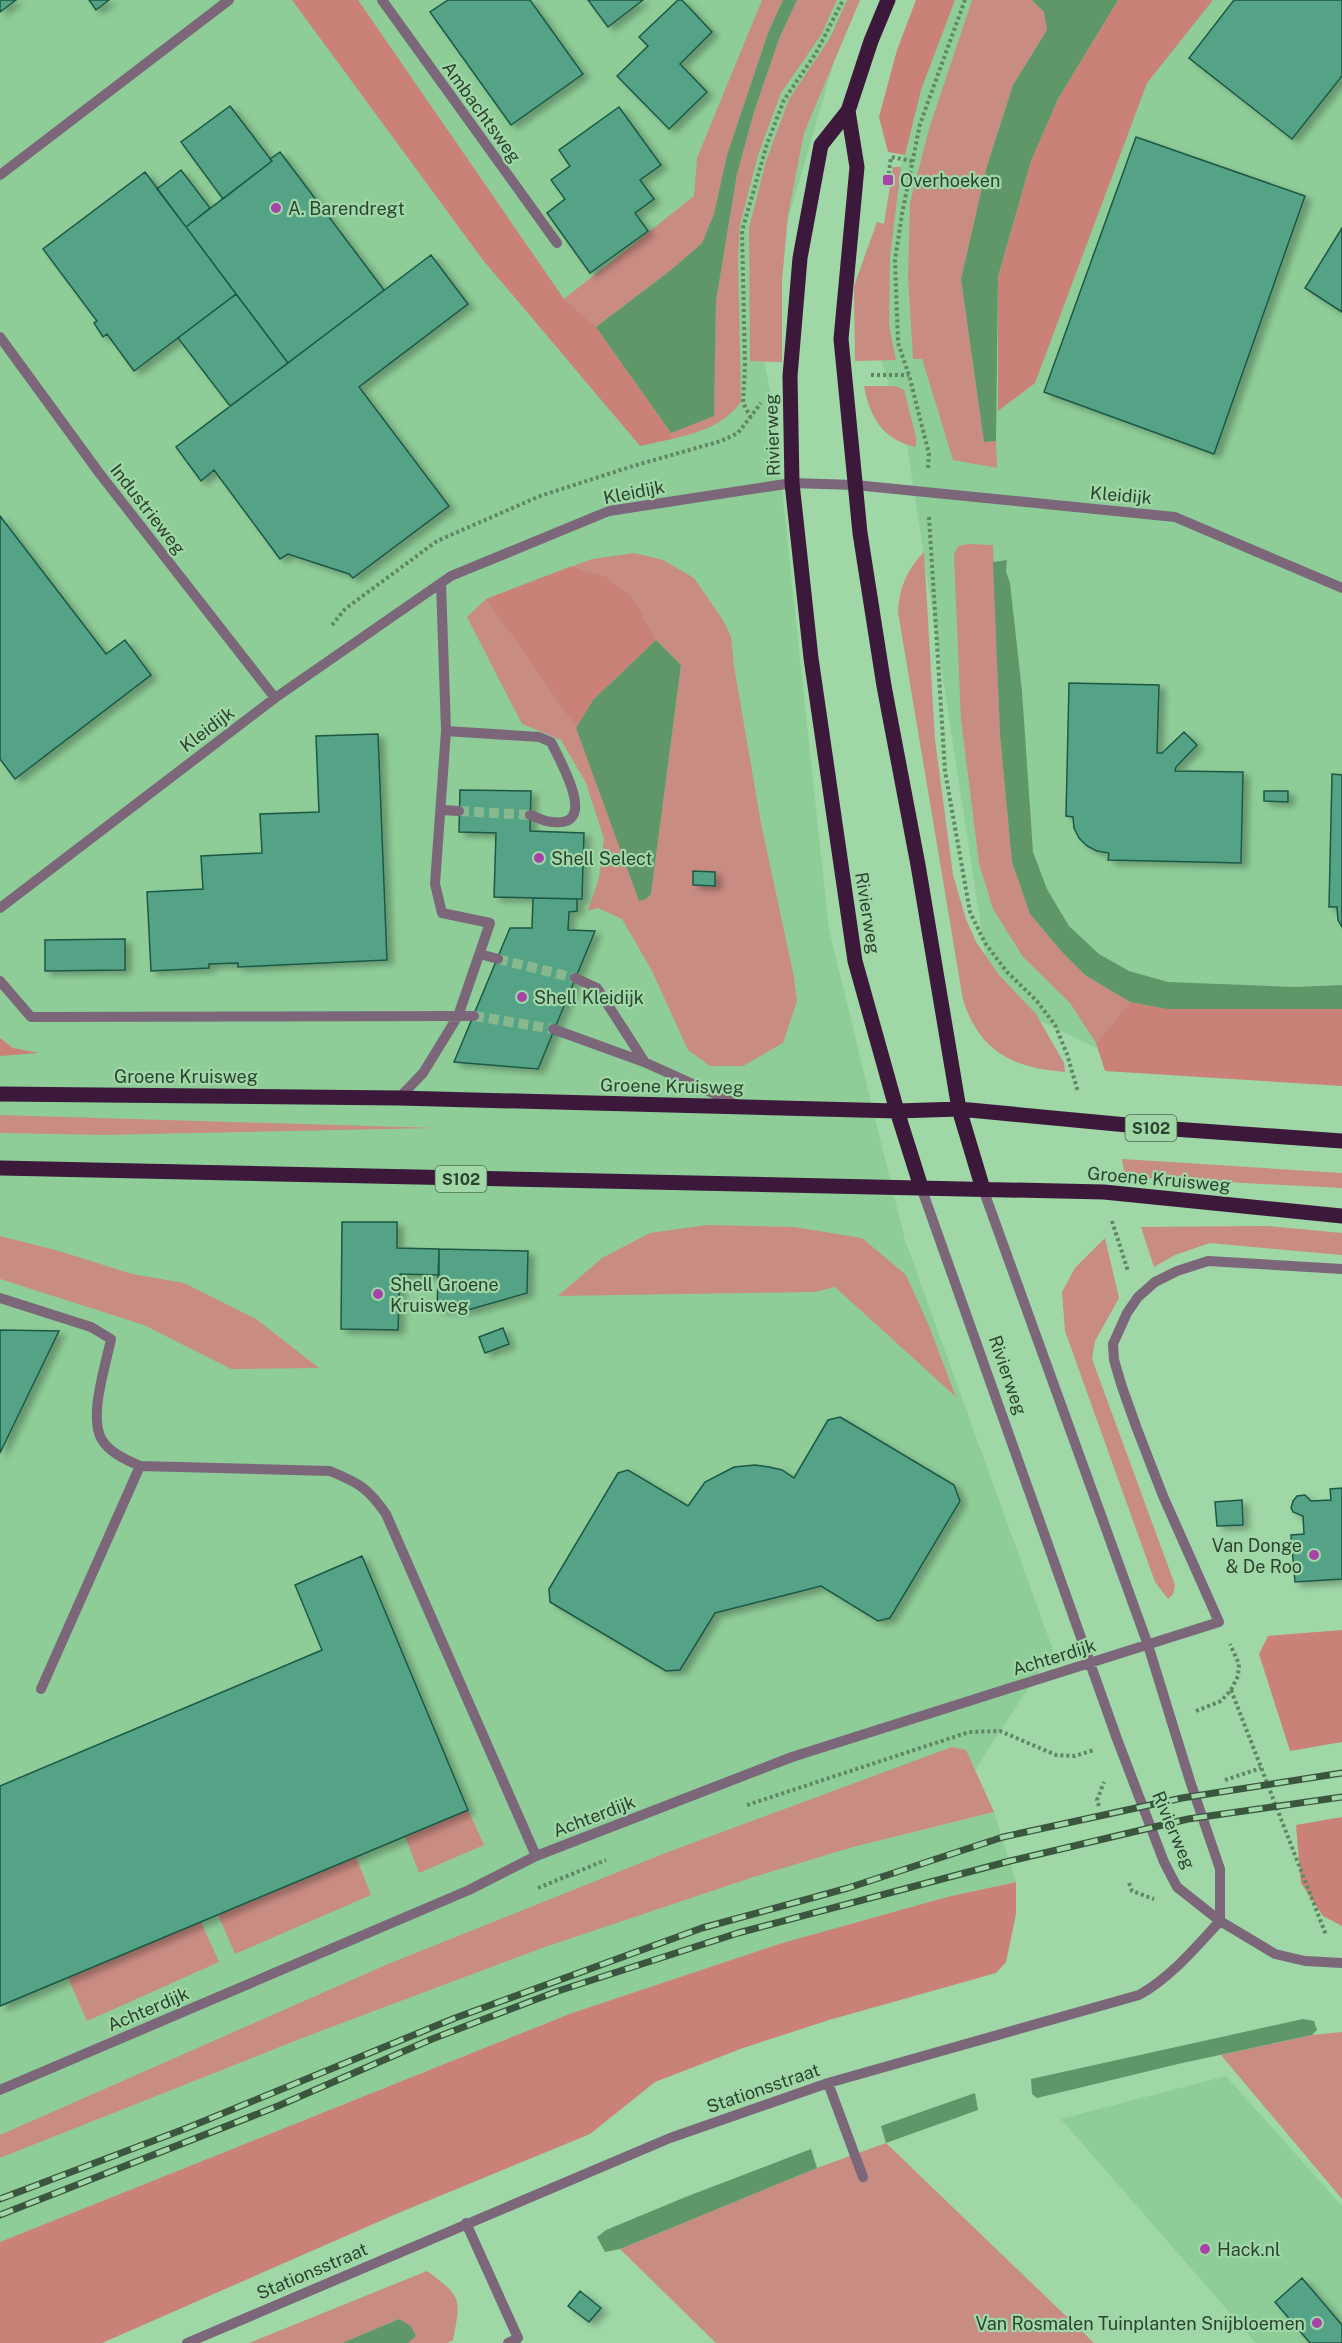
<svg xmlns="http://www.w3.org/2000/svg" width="1342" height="2343" viewBox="0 0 1342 2343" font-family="'Public Sans',sans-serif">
	<defs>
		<filter id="shadow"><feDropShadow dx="6" dy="4" stdDeviation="3" flood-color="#0004"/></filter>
	</defs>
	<rect width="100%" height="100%" fill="#9fd7a6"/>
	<path fill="#8fcd98" d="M0,0H852L757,327L773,405L829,930L905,1240L1053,1650L960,1793L0,2143Z
		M955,0H1342V1072L1132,1065L992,998L907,445L867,312L920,84Z
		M994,1812L1016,1882L947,1897L779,1944L572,2013L0,2242V2158L318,2032L542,1948L754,1877L853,1847Z
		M1226,2076L1342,2206V2343H1256L1061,2119Z"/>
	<path fill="#c98c83" d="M762,0H783L768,33L727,155L714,214L702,243L671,270L596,327L564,299L694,196L697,158Z
		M797,0H837L821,35L781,93L758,155L740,225L738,258L741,402C723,426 699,432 672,439L671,433L714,415L716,301L737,174L754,112L779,39Z
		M847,0H860L804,133L788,215L782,281V362L750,361L749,228L766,161L789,99L830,38Z
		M972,0H1032L1044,12L1047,30L1013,85L987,166L961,279L984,442L996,441L997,468L953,460L922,359H913L908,276L910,203L929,129Z
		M893,167H901L890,257L889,325L896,360L855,361L854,286L877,222L884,224Z
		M864,386H895L904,390L916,437V447C883,440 870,418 864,386Z
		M969,544L993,545L1000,735L1012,862L1030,914L1064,954L1085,975L1130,1002L1096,1043L1070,1003L1023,957L993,909L979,863L961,720L954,555L958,546Z
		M924,552L935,740L953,875L966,919L976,942L999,975L1036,1014L1064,1063L1065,1072C1013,1068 980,1052 963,1000L898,612C899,588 907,569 924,552Z
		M634,553L663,560L694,578L723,620L731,637L734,666L761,823L794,977L797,1001L783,1043L743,1066H710L688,1050L652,971L622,919L598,908L588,911L599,878L604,839L586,783L561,740L522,724L467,617L486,599L576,728L639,900L646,899L651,894L681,665L656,640L634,599L606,576L573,566L592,559Z
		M0,1115L436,1128L105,1135L0,1133Z
		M1122,1159L1342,1173V1188L1125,1177Z
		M707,1225L794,1227L862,1238L906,1275L929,1326L956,1397L835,1287L815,1292L558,1296L602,1258L650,1233Z
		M1267,1226L1342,1233V1255L1210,1243L1175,1255L1154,1267L1141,1227Z
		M0,1236L59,1251L132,1274L184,1283L256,1319L319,1368L231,1369L144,1325L0,1279Z
		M1105,1238L1119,1298L1095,1341L1092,1359L1175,1585L1173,1594L1168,1599L1155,1582L1065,1331L1062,1292L1075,1268Z
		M952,1747L966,1750L994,1812L853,1847L754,1877L542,1948L318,2032L0,2158V2135L388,1964L668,1852Z
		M468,1810L484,1845L419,1873L405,1836Z
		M356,1857L371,1895L235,1954L218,1915Z
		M201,1922L219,1962L87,2021L68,1978Z
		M1342,2032V2199L1221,2055L1312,2035Z
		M886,2143L1094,2343H716L620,2249L817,2168Z
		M427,2271C462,2297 461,2298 453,2340L447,2343H408L416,2336L399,2319L342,2343H249Z"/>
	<path fill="#ca8177" d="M292,0H358L564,299L596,327L671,433L672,439L640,446L483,260Z
		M916,0H955L921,90L905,155L888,152L879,117L897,50Z
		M1118,0H1213L1147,83L1035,383L998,411V278L1031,161L1058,99Z
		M572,566L606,576L634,599L656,640L593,700L576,728L486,599Z
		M1130,1002L1167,1009H1342V1086L1105,1071L1096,1043Z
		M0,1038L13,1048L39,1053L0,1056Z
		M1342,1630V1742L1290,1751L1259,1654L1268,1636Z
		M1342,1817V1926L1323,1916L1301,1883L1296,1825Z
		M1016,1882V1914L1006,1962L996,1973L829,2020L743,2048L655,2082L590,2134L396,2214L102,2343H0V2242L572,2013L779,1944L947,1897Z"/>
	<path fill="#609768" d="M783,0H797L779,39L754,112L737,174L716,301L714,416L671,433L596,327L671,270L702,243L714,214L727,155L768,33Z
		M1032,0H1118L1058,99L1031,161L998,277L996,441L984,442L961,279L987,166L1013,85L1047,30L1044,12Z
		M1007,560L1006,571L1010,583L1022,691L1033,852L1047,889L1069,926L1099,954L1129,971L1168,982L1295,987L1342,985V1009H1167L1130,1002L1085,975L1064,954L1030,914L1012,862L1000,735L993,562Z
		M656,640L681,665L651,894L646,899L639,901L576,728L593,700Z
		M1303,2019L1314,2021L1317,2030L1312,2035L1178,2064L1037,2098L1032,2094L1031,2079Z
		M975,2093L978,2110L886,2143L881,2126Z
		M811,2149L817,2168L620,2249L605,2252L597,2237L606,2230L688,2196Z
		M399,2319L411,2326L416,2336L408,2343H342Z"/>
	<path fill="#55a387" stroke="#1b5945" stroke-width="1.5" filter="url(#shadow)" d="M0,0H16L0,12Z
		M89,0H109L96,10Z
		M448,0H530L583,74L511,125L430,12Z
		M588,0H643L608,27Z
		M678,0H682L712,32L680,64L707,92L669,129L617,76L648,46L639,37Z
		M1234,0H1342V76L1292,139L1189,58Z
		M230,106L272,161L223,199L181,142Z
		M619,107L661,165L640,180L654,199L635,213L648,231L590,273L547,213L565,199L551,180L570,166L559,150Z
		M1136,137L1305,196L1214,454L1044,392Z
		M280,152L384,290L288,363L186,227L272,161L270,159Z
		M181,170L210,208L186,227L157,189Z
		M145,172L236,294L134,371L107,334L103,337L94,323L97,321L43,249Z
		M1342,228V312L1305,288Z
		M431,255L468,304L359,387L449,506L353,578L349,574L288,554L280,559L214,470L201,481L176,447Z
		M236,294L288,363L230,406L178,338Z
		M0,516L106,654L125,640L151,675L15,779L0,759Z
		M1069,683L1159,685L1157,753H1162L1184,732L1197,745L1176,767L1175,771L1243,772L1241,863L1108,860L1109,853L1097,851L1087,846L1079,838L1074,828L1073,817L1066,816Z
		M378,734L387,960L238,967V963L209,964V968L151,971L147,892L203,889L201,856L262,853L260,814L319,812L316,736Z
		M1332,774L1342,775V927L1338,920L1337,907H1329Z
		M460,790L531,791L530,831L584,833L582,899L494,897L496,833L459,832Z
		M1264,791H1288V802L1264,801Z
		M693,871L715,872V886L693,885Z
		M533,898L577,899V911L569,912L568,930L595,931L538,1069L454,1062L510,928H532Z
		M125,939V970L45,971V940Z
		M342,1222H397V1248L439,1249V1275L400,1274L398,1330L341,1329Z
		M439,1249L528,1251L527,1293L468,1310L437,1309Z
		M503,1328L509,1344L485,1353L479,1337Z
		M0,1330L59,1331L0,1453Z
		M840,1417L954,1485L960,1501L890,1618L878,1621L821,1586L715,1613L680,1670L666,1671L550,1602L549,1589L618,1473L628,1470L688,1506L705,1482L734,1467L755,1465L769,1467L782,1470L794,1478L828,1420Z
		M1342,1488V1579L1295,1582L1291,1535L1304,1534L1303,1516L1293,1512L1291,1508L1293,1501L1297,1496L1305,1495L1311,1501L1331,1500L1330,1489Z
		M1242,1500L1243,1525L1217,1526L1215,1502Z
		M362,1556L468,1810L0,2006V1786L322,1650L295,1585Z
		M1302,2278L1342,2325V2343H1310L1275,2302Z
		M580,2291L601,2308L589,2322L568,2306Z"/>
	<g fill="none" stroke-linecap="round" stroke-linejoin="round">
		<path stroke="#88b98e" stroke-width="10" stroke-dasharray="10 5" stroke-linecap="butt" d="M459,811L530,815
			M498,959L575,978
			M474,1016L553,1029"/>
		<path stroke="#608665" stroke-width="4" stroke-dasharray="3 3" stroke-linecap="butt" d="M888,180L891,157L912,161
			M871,375H909
			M751,418L743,403L745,366L742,231L767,144L784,100L816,53L843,0
			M928,468L929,454L909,375L898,343L895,260L902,214L920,124L965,0
			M929,517L945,771L970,912L985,943L1007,972L1036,1000L1055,1025L1067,1054L1078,1092
			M332,625L345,609L437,541L540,496L633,466L721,441L738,433L761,403
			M1112,1221L1128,1271
			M1231,1690L1326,1935
			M1196,1711L1221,1701L1231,1690L1238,1676L1239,1664L1230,1644
			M1225,1780L1261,1768
			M747,1805L969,1732L1000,1731L1056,1755L1075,1756L1094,1750
			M1099,1806L1097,1800L1104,1782
			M1129,1883L1132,1891L1154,1899
			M538,1888L606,1860"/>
		<path stroke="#7b667a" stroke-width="10" d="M382,0L557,243
			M0,175L229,0
			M0,337L100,474L275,698
			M446,731L539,737L551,742C559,759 600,828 553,822C545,822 537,817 530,815
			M441,810L459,811
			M0,908L275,698L441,583L451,576L609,511L792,483L855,485L1175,517L1342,588
			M480,954L498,959
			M575,978L597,988L644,1061
			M0,981L31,1017L474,1016
			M553,1029L644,1062L737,1104
			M399,1098L423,1073L458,1016L490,923L442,913L435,884L446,731L441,583
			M921,1187L1117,1739L1164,1862L1177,1887L1220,1921L1275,1954L1305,1961L1342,1963
			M983,1189L1148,1645L1190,1781L1220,1869V1921
			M0,1298L91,1327L111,1339C106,1365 88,1417 102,1440C110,1453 127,1460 140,1466L330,1471C359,1483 368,1488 386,1514L536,1856
			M41,1689L140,1466
			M828,2083L863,2177
			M0,2090L469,1890L536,1856L792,1757L1219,1622L1163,1496L1137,1429L1122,1387L1114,1360L1113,1344L1127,1313L1138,1297L1155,1282L1177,1271L1208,1261L1342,1269
			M466,2223L518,2338L508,2343
			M187,2343L670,2138L828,2083L1139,1995C1171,1977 1195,1948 1220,1921"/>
		<path stroke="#3c193b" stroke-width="15" d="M888,0L871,41L848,111L821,145L800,258L790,376L792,483L811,658L855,961L897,1111L921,1187
			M848,111L857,167L841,339L860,533L884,686L918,865L959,1109L983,1189
			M0,1094L399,1098L897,1111L959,1109L1159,1128L1342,1141
			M0,1168L1104,1192L1342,1216"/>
		<g stroke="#3b563f" stroke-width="7">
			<path id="rail" d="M0,2199L187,2128L455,2018L702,1928L848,1888L1003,1837L1182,1798L1342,1773
				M0,2215L278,2106L432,2039L558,1991L738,1933L1010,1861L1188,1819L1342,1797"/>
		</g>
		<use href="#rail" stroke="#9fd7a6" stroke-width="4.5" stroke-dasharray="14" stroke-linecap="butt"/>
	</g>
	<g fill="#a742a6" stroke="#9fd7a6" stroke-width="2">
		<rect x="882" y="174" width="12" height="12" rx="3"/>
		<circle cx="276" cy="208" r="6"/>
		<circle cx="539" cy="858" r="6"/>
		<circle cx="522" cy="997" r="6"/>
		<circle cx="378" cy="1294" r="6"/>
		<circle cx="1314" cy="1555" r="6"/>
		<circle cx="1205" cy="2249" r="6"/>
		<circle cx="1317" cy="2323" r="6"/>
	</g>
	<g text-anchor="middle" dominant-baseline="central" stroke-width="4.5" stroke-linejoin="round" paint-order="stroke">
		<g fill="#9fd7a6" stroke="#4e6f53" stroke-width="1.5">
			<rect x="1125.5" y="1115" width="51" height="26" rx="4.5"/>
			<rect x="435.5" y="1166" width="51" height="26" rx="4.5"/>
		</g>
		<g font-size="16" font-weight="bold" fill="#2c4330">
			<text x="1151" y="1128">S102</text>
			<text x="461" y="1179">S102</text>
		</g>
		<g font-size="18" fill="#2c4330" stroke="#9fd7a6">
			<text transform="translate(482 112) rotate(54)">Ambachtsweg</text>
			<text transform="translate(772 435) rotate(-92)">Rivierweg</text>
			<text transform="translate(634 492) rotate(-11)">Kleidijk</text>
			<text transform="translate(1121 495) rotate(5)">Kleidijk</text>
			<text transform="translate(148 509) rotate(52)">Industrieweg</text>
			<text transform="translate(207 729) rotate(-37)">Kleidijk</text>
			<text transform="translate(868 913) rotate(81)">Rivierweg</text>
			<text x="186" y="1076">Groene Kruisweg</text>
			<text transform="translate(672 1086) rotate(1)">Groene Kruisweg</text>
			<text transform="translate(1159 1179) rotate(5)">Groene Kruisweg</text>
			<text transform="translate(1008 1375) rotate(71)">Rivierweg</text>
			<text transform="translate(1054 1657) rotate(-17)">Achterdijk</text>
			<text transform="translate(594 1816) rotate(-21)">Achterdijk</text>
			<text transform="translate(1174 1830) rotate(67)">Rivierweg</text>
			<text transform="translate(148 2009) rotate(-23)">Achterdijk</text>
			<text transform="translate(763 2088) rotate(-19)">Stationsstraat</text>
			<text transform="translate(312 2271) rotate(-23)">Stationsstraat</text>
		</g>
		<g font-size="18" fill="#2c4330" stroke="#9fd7a6" text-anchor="start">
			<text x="900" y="180">Overhoeken</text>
			<text x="288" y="208">A. Barendregt</text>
			<text x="551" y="858">Shell Select</text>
			<text x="534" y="997">Shell Kleidijk</text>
			<text x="390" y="1284">Shell Groene<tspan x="390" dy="21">Kruisweg</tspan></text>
			<text x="1302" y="1545" text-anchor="end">Van Donge<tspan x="1302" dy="21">&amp; De Roo</tspan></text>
			<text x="1217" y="2249">Hack.nl</text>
			<text x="1305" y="2323" text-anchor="end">Van Rosmalen Tuinplanten Snijbloemen</text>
		</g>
	</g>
</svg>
